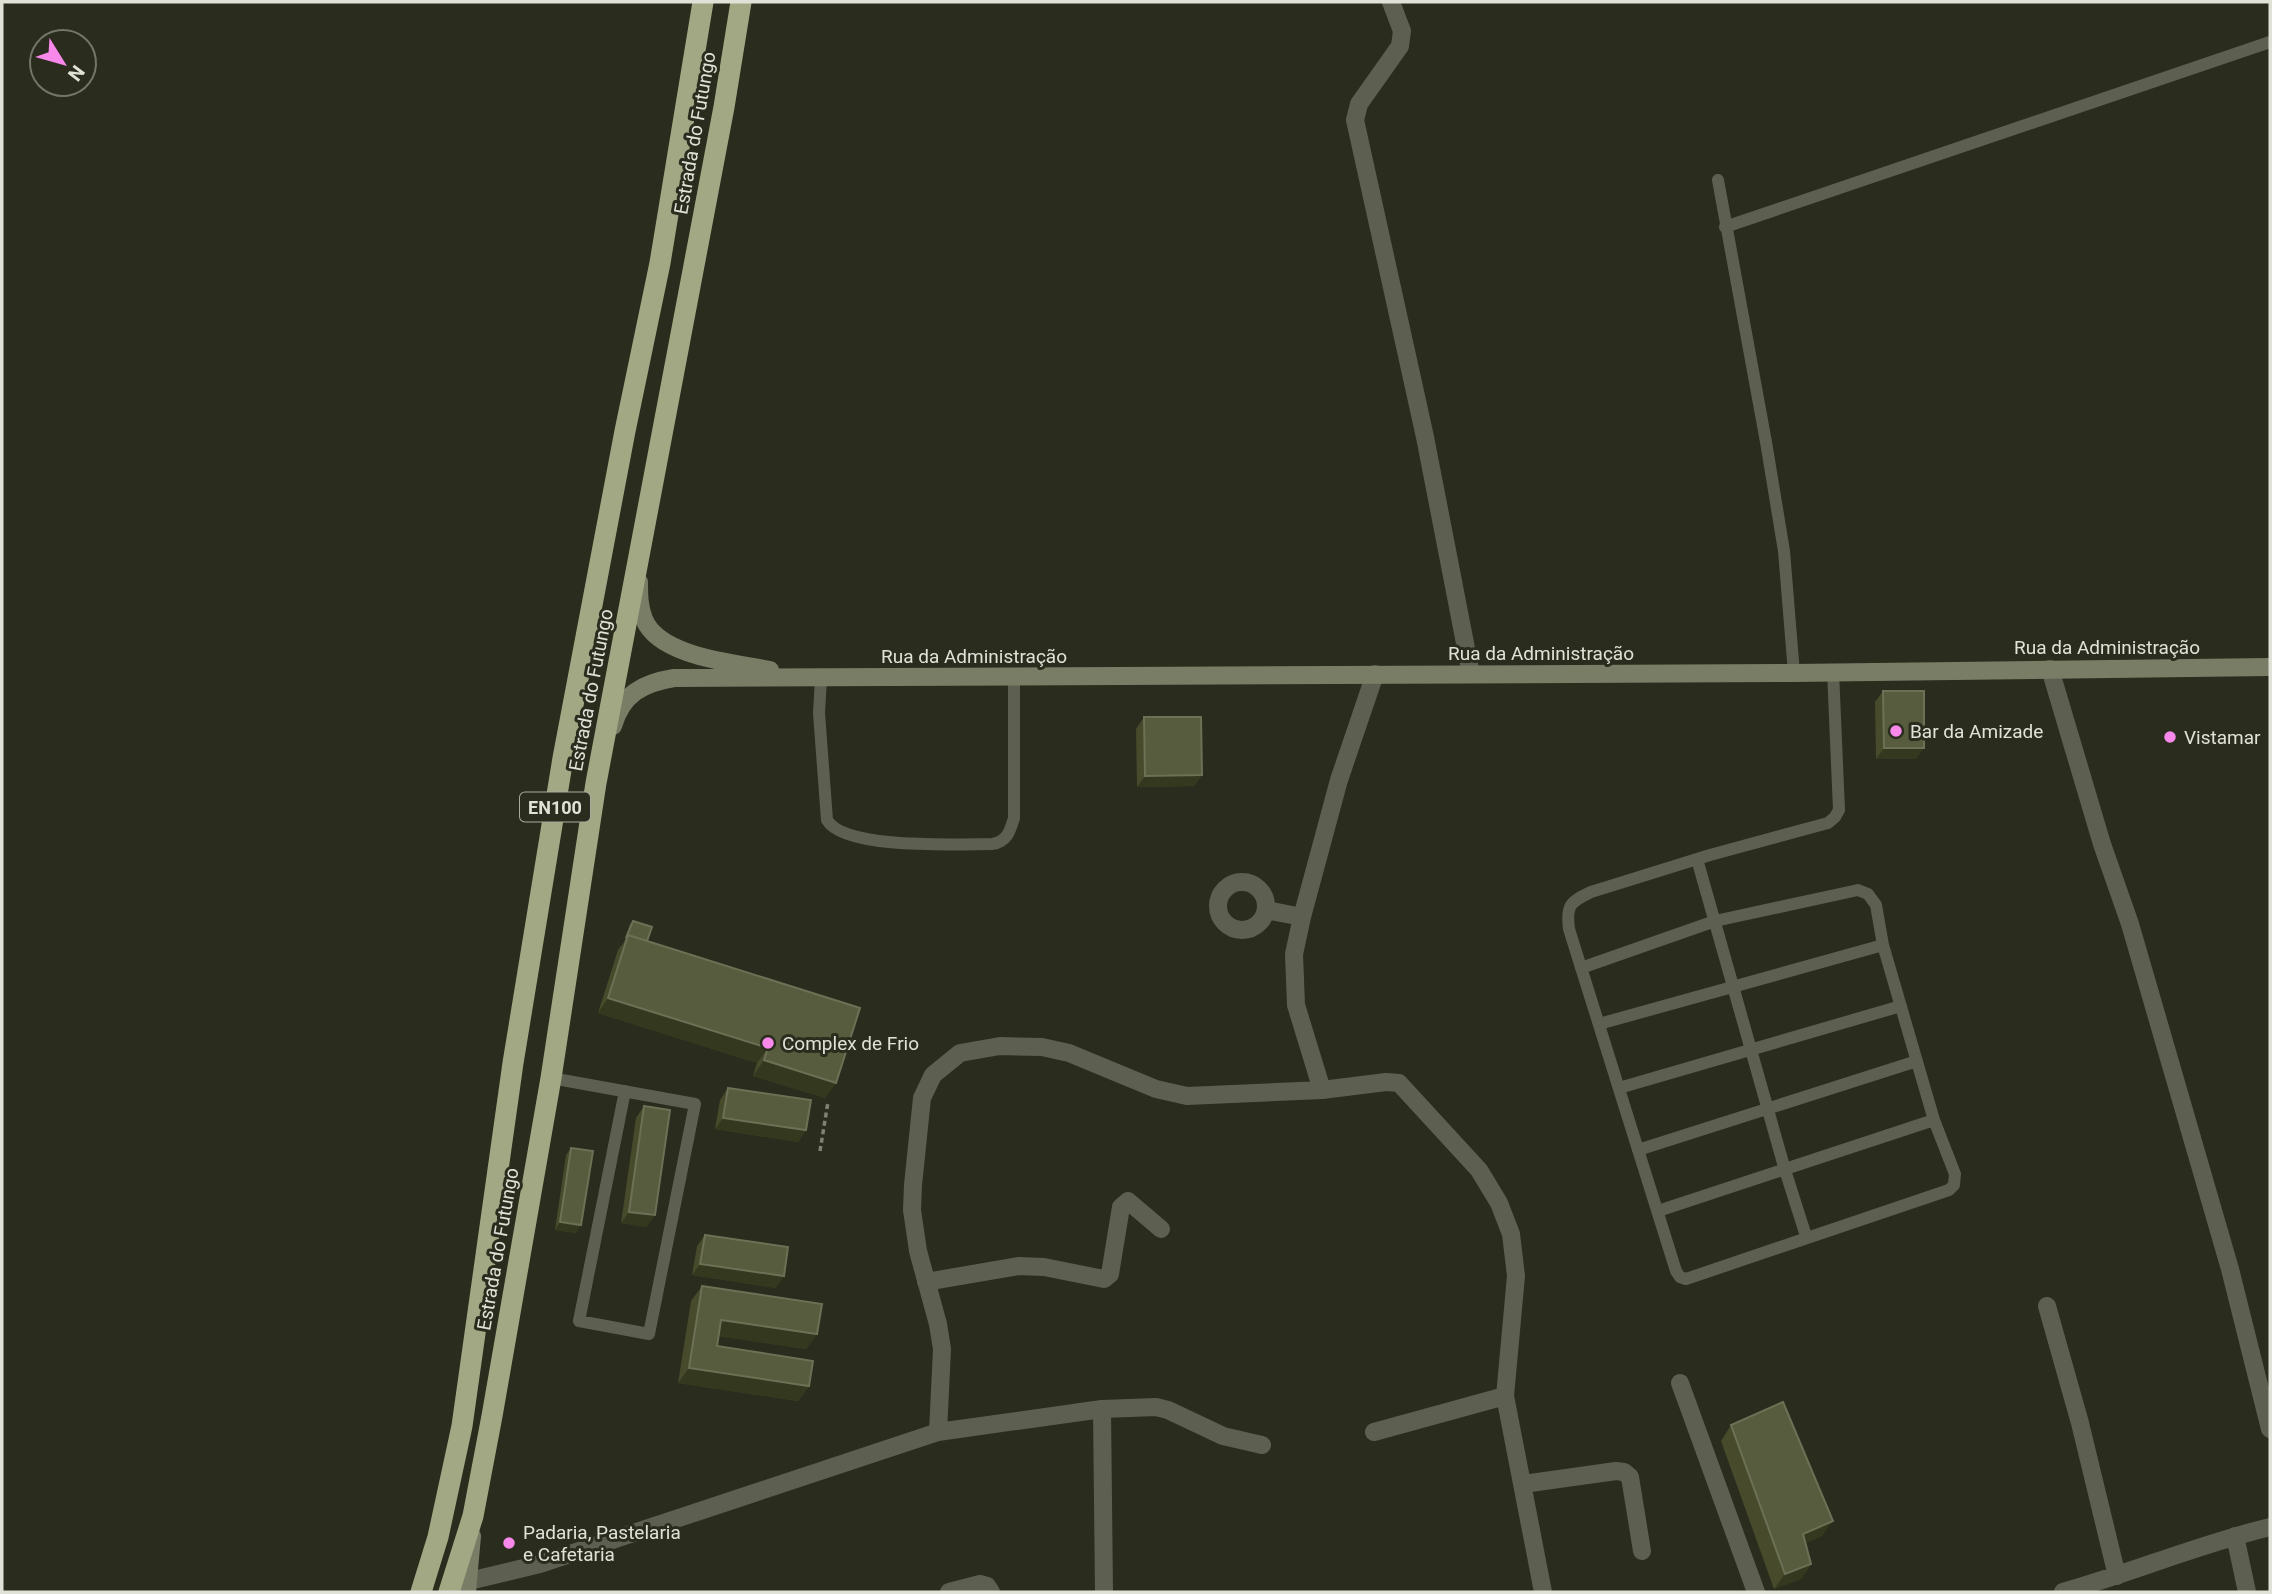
<svg xmlns="http://www.w3.org/2000/svg" width="2272" height="1594" viewBox="0 0 2272 1594" font-family="Roboto,sans-serif">
	<rect width="100%" height="100%" fill="#2a2c1d"/>
	<g fill="none" stroke-linecap="round" stroke-linejoin="round">
		<path stroke="#7f8175" stroke-width="3.5" stroke-dasharray="5 3.5" stroke-linecap="butt" d="M820,1151L828,1102"/>
		<path stroke="#5d6051" stroke-width="12" d="M1718,180L1766,442L1784,551L1794,673
			M1725,227L2270,42
			M821,678L819,713L827,820C844,850 959,844 992,844C1007,842 1010,831 1014,818V677
			M1697,859L1785,1170L1806,1236
			M1581,968L1715,921L1858,890L1868,894L1876,905L1883,945L1934,1120L1955,1174L1954,1185L1949,1190L1686,1279L1680,1277L1676,1271L1569,929C1566,905 1570,902 1591,892L1710,855L1828,823L1835,817L1839,810L1833,671
			M1599,1024L1883,945
			M551,1078L695,1104L649,1334L579,1321L625,1091
			M1619,1088L1901,1006
			M1638,1150L1917,1061
			M1658,1211L1934,1120"/>
		<path stroke="#5d6051" stroke-width="18" d="M1391,2L1402,31L1400,46L1359,104L1355,120L1425,437L1471,674
			M2050,669L2102,844L2130,924L2230,1269L2270,1429
			M1218 906a24 24 0 1 1 48 0a24 24 0 1 1-48 0Z
			M1266,910L1302,917
			M1322,1090L1296,1005L1294,954L1302,917L1339,780L1375,674
			M926,1282L1018,1266L1044,1267L1104,1279L1110,1274L1121,1207L1128,1201L1161,1229
			M2047,1306L2080,1423L2117,1576
			M1680,1383L1756,1592
			M1102,1409L1104,1592
			M938,1432L942,1349L938,1324L918,1251L912,1210L913,1185L922,1098L933,1075L960,1053L1000,1046L1042,1047L1069,1053L1156,1089L1187,1096L1322,1090L1386,1082L1399,1083L1479,1170L1499,1203L1511,1234L1516,1276L1505,1396L1543,1592
			M1374,1432L1505,1396
			M1523,1484L1616,1471L1624,1472L1630,1477L1642,1551
			M2235,1536L2247,1592
			M469,1581L540,1564L938,1432L1102,1409L1156,1407L1168,1410L1223,1436L1262,1445
			M949,1592L980,1584L987,1586L991,1592
			M2063,1592C2133,1572 2200,1544 2270,1527"/>
		<path stroke="#797d66" stroke-width="18" d="M639,582C639,594 639,607 644,619C659,657 735,663 770,670
			M613,726C622,694 643,683 674,678L1794,673L2270,667
			M467,1592L472,1536"/>
		<path stroke="#a2a884" stroke-width="21" d="M421,1592L438,1537L462,1426L513,1063L563,758L625,431L660,263L703,2
			M449,1592L473,1516L492,1416L551,1078L596,783L724,107L741,2"/>
	</g>
	<path fill="#474b2c" d="M1883,691L1916,759H1876L1875,702Z
		M1144,717L1202,775L1194,786L1137,787L1136,729Z
		M633,921L647,941L836,1083L825,1098L753,1076L757,1063L598,1013L618,950L624,942L630,924Z
		M728,1088L806,1130L798,1142L715,1129L720,1100Z
		M644,1106L647,1227L621,1223L636,1118Z
		M571,1148L576,1233L555,1230L566,1155Z
		M705,1235L776,1288L692,1275L697,1246Z
		M702,1286L817,1334L806,1349L718,1336L717,1346L809,1386L798,1401L678,1383L691,1301Z
		M1731,1425L1822,1536L1805,1543L1811,1564L1801,1579L1774,1589L1721,1441Z"/>
	<path fill="#34381e" d="M1884,748H1924L1916,759H1876Z
		M1202,775L1194,786L1137,787L1145,776Z
		M608,998L768,1048L757,1063L598,1013Z
		M764,1060L836,1083L825,1098L753,1076Z
		M723,1118L806,1130L798,1142L715,1129Z
		M629,1212L655,1215L647,1227L621,1223Z
		M560,1222L581,1225L576,1233L555,1230Z
		M700,1264L784,1276L776,1288L692,1275Z
		M721,1320L817,1334L806,1349L710,1335Z
		M689,1368L809,1386L798,1401L678,1383Z
		M1833,1521L1822,1536L1792,1549L1803,1534Z
		M1811,1564L1801,1579L1774,1589L1785,1574Z"/>
	<path fill="#575c3e" stroke="#6c7156" stroke-width="2" d="M1883,691H1924V748H1884Z
		M1144,717H1201L1202,775L1145,776Z
		M633,921L652,927L647,941L628,935L626,938Z
		M628,935L860,1008L836,1083L764,1060L768,1048L608,998Z
		M728,1088L811,1100L806,1130L723,1118Z
		M644,1106L670,1110L655,1215L629,1212Z
		M571,1148L593,1151L581,1225L560,1222Z
		M705,1235L788,1247L784,1276L700,1264Z
		M702,1286L822,1304L817,1334L721,1320L717,1346L813,1361L809,1386L689,1368Z
		M1783,1402L1833,1521L1803,1534L1811,1564L1785,1574L1731,1425Z"/>
	<g fill="#f888ea" stroke="#2a2c1d" stroke-width="2.5">
		<circle cx="1896" cy="731" r="7"/>
		<circle cx="2170" cy="737" r="7"/>
		<circle cx="768" cy="1043" r="7"/>
		<circle cx="509" cy="1543" r="7"/>
	</g>
	<g text-anchor="middle" dominant-baseline="central" stroke-width="6" stroke-linejoin="round" paint-order="stroke">
		<rect fill="#2a2c1d" stroke="#a9aba0" stroke-width="2" x="520" y="792.5" width="70" height="29" rx="5"/>
		<g font-size="18" font-weight="bold" fill="#e0e2d8">
			<text x="555" y="807">EN100</text>
		</g>
		<g font-size="19" fill="#e0e2d8" stroke="#2a2c1d">
			<text transform="translate(695 133) rotate(-80)">Estrada do Futungo</text>
			<text x="2107" y="647">Rua da Administração</text>
			<text x="1541" y="653">Rua da Administração</text>
			<text x="974" y="656">Rua da Administração</text>
			<text transform="translate(591 690) rotate(-79)">Estrada do Futungo</text>
			<text transform="translate(498 1249) rotate(-80)">Estrada do Futungo</text>
		</g>
		<g font-size="19" fill="#e0e2d8" stroke="#2a2c1d" text-anchor="start">
			<text x="1910" y="731">Bar da Amizade</text>
			<text x="2184" y="737">Vistamar</text>
			<text x="782" y="1043">Complex de Frio</text>
			<text x="523" y="1532">Padaria, Pastelaria<tspan x="523" dy="22">e Cafetaria</tspan></text>
		</g>
	</g>
	<rect width="2272" height="1594" fill="none" stroke="#e0e2d8" stroke-width="7"/>
	<g transform="translate(63 63) rotate(127)"><circle r="33" fill="#2a2c1d" stroke="#737568" stroke-width="2"/>
	<path d="M0-5L12 26L0 18L-12 26Z" fill="#f888ea"/>
	<text y="-10" font-size="19" font-weight="bold" text-anchor="middle" fill="#e0e2d8">N</text>
	</g>
</svg>
